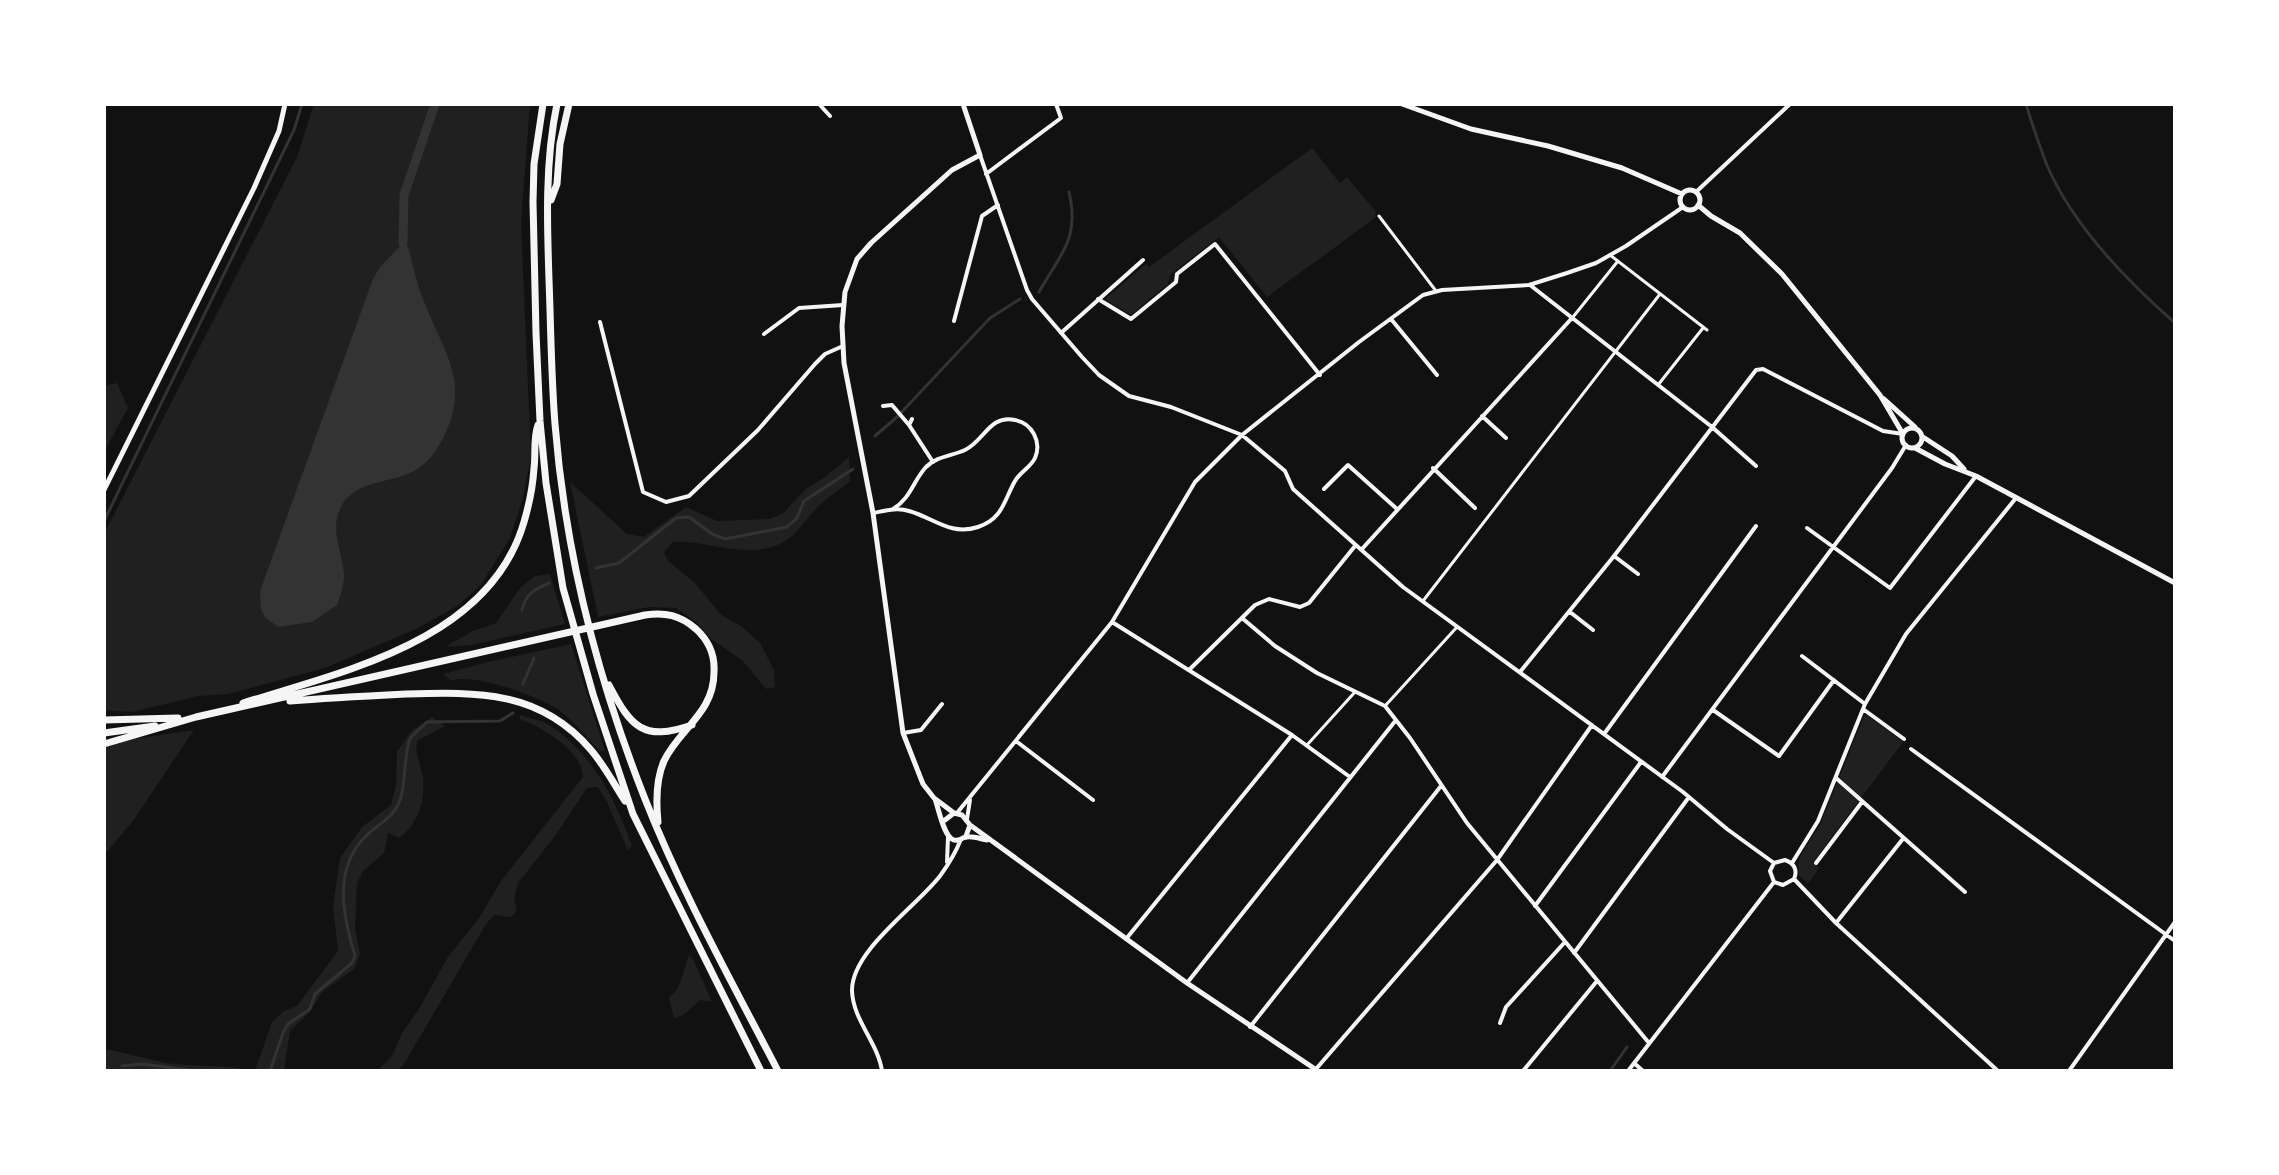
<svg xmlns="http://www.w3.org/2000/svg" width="2279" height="1175" viewBox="0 0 2279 1175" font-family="'PT Serif',serif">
	<rect width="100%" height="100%" fill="#111"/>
	<path fill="#202020" d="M314,104H530L521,222L531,457L523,498L510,538L481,585L457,606L418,628L325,668L228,694L199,696L132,712L104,710V534L297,157Z
		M1312,148L1340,183L1347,177L1376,212L1375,218L1267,297L1219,237L1170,275L1168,284L1131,315L1105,299L1146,264L1149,267Z
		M117,383L128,408L104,452V386Z
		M849,457L850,482C835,492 823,501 811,514C803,523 796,535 785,541C752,562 708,540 673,542L664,552L668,561L695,583L720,614L741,626L760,643L774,670L775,687L766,689L742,660L711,639L696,622L676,608L649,607L598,617L570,482L627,534L644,537L686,507L717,521L770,519L783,513L806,489L825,477Z
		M550,574L565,624L471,645L445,647L473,631L496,623L520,588L535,576Z
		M571,644L605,751H599C587,737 574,722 559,710C540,697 473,672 451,681L443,674L488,662Z
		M1865,714L1903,742L1813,862L1819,868L1808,884L1799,875L1798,865L1801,855L1820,825Z
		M520,715C529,718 541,720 549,725C592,752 616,801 632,846L628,851L607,802L598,787L587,788L555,836L518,883L514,899L517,910L511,917L494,915L486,924L407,1059L398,1071H377L392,1056L402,1033L419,1009L448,957L479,918L501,881L583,777C582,750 543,728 520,719Z
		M432,717L445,726L417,741C415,754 419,760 422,773C427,796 419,824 399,838L388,833L384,853L363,871L357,883L355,929L360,954L354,969L322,992L309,1013L290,1031L284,1071H104V1049C125,1052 145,1059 166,1063C196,1067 226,1064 255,1071L272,1022L284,1011L297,1006L338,951L333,906L340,858L362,827L391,805L396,785L397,752L411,731Z
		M194,730L133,821L104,855V748L127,740Z
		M689,955L694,961L712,1002L700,1000L686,1013L674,1019L669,998L678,988Z"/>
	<path fill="#333" d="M403,243L408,247C413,264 416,282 423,299C444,354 473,383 441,442C434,454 425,466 412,472C390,483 355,481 342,505C328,530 343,550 344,576C344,586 340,596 337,605L312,622L278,627L266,618L261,610L260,591L373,279L380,267Z"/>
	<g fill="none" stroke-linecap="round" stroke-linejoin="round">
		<path stroke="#333" stroke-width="3" d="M2026,104C2032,124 2039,144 2046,163C2071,223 2127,281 2175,323
			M1039,292C1061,253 1080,239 1069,192
			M875,436L897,417L990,318L1020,299
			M104,521L294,130L302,104
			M596,568L619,563L676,518L689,517L712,534L725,539L787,527L797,518L804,501L853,469
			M522,610C526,593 534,590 549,583
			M523,684L534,658
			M122,1066L142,1064L197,1071
			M270,1071L283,1033L288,1024L310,1009L315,994L352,963L355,956C343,916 332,868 367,835C380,823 394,817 400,800C406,784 404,751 410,739C414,733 422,727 427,722L500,721L513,713
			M1610,1071L1627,1047"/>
		<path stroke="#333" stroke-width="9" d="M403,243L404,195L435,104"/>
		<path stroke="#f5f5f5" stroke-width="3" d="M1379,216L1436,291
			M1610,255L1707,330
			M1573,317L1618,261
			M1658,385L1703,328
			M1423,601L1660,294
			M1385,706L1457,627
			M1307,745L1355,692"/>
		<path stroke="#f5f5f5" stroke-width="4" d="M819,104L830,116
			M980,155L1027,290L1032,299L1082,357L1099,375L1129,396L1171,407L1242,435L1285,471L1293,489L1403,587L1683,792L1727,829L1774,863
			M986,174L1061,118L1056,104
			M1696,192L1790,104
			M1530,285L1712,427L1756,466
			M1098,299L1131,319L1176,282L1177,274L1215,244L1320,375
			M1391,319L1437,375
			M954,321L982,216L998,205
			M600,322L643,492L666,502L689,496L758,430L815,364L825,354L843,346
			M1061,333L1143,260
			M764,334L799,308L843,305
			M883,406L892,405L909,425
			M1482,416L1506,438
			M912,419L909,425L933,462
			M1433,468L1475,508
			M1324,489L1348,465L1397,509
			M873,513C884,511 897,507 909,511C934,518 950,536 978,527C1003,519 1004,500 1015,481C1020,472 1031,467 1035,458C1042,442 1032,423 1015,420C990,414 984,441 965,450C952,456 937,456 926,467C913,481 911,498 893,509
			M1807,528L1890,588L1976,476
			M1362,549L1572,318
			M1614,556L1638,574
			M1570,612L1593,630
			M1242,618L1275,646L1317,673L1385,706L1410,738L1467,823L1649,1043
			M1112,622L1292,735L1350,777
			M1802,656L1865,704
			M1190,669L1255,605L1269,599L1300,607L1309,603L1355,546
			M1520,672L1614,556L1756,370L1763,369L1883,431L1903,434
			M1863,709L1904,739
			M1713,710L1779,756L1834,680
			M903,733L921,730L942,704
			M1604,734L1756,526
			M1016,741L1093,800
			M1911,749L2175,941
			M1662,777L1892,468L1906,445
			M1836,778L1965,892
			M957,813L1112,622L1195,482L1242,435L1359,342L1423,295L1442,290L1529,285L1567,273L1596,263L1626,246L1683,207
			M967,819L970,800
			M947,862L948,837
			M1774,863L1785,860C1794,863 1798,870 1794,879L1836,923L1998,1071
			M1774,863L1770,871L1774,882L1783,885L1794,879
			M1792,863L1818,821L1865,704L1906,634L2016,498
			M1816,863L1862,802
			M1535,906L1641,762
			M1836,923L1902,840
			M1126,939L1292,735
			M1574,953L1689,797
			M1187,983L1396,720
			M1500,1023L1506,1007L1565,942
			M1250,1027L1441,786
			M1634,1063L1643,1071
			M1316,1069L1497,860L1592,725
			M882,1071C878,1043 853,1020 852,991C851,951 916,907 940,876C948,865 956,852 961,839
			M1523,1071L1597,981
			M1628,1071L1774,882
			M2069,1071L2175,922"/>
		<path stroke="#f5f5f5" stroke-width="5" d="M1402,104L1471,129L1548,146L1622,168L1682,194
			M1680 200a10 10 0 1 1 20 0a10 10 0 1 1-20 0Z
			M1698,205L1711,216L1740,233L1782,274L1880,395L1903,434
			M1884,399L1915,427
			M1902 438a10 10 0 1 1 20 0a10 10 0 1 1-20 0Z
			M1923,437L1952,456L1964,469
			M1915,448L1945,464L1976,476L2175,583
			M104,490L254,188L279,131L285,104
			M935,799C939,810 944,838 954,840C962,841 959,838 967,837C973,836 981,839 987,840
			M954,813L934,798L923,784L903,733L873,513L844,363L842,326L845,292L857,259L871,243L952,170L980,155L963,104
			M945,820L954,813L962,815L970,825L966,836
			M970,825L1187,983L1318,1071"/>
		<path stroke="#f5f5f5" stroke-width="7" d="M543,104L534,164L533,202L536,333L540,421L546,483L563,588L593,694L633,814L761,1071
			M557,104C543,170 548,242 550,309C551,347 552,386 555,424C565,551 598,680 645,799C682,893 732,982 778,1071
			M551,200L557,184L560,144L569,104
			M609,685C631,727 643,742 692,725
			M290,701C328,698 367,696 406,694C477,692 540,690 591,750C604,765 614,784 625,801
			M243,703C345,671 490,640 524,522C529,505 533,485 534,468C536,453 533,439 538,425
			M104,720L178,718
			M104,733L155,726
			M104,744L196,717L645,615C665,612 680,615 696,629C708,640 715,655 714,672C714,713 680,728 664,761C656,779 656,802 658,822"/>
	</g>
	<rect width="2279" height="1175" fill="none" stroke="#ffffff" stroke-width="212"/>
</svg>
